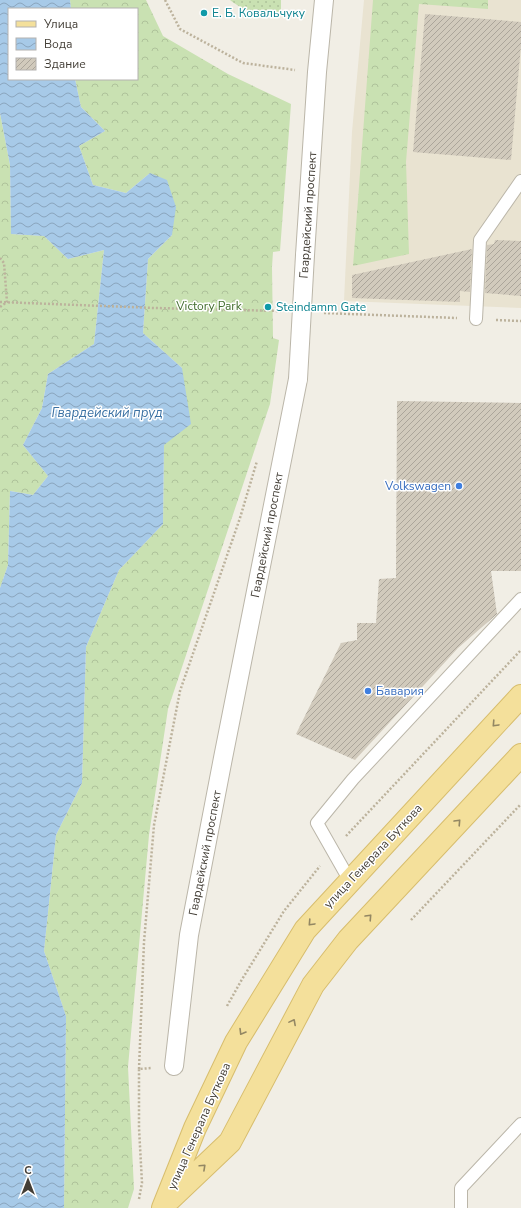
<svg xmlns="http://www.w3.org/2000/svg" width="521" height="1208" viewBox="0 0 521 1208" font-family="'Nunito Sans',sans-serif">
	<defs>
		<pattern id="grass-dots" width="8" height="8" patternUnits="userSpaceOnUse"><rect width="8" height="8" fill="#c9e1b2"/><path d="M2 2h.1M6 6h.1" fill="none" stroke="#aec29a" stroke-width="1.8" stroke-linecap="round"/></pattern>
		<pattern id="forest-crowns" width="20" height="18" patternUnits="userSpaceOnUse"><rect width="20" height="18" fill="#c9e1b2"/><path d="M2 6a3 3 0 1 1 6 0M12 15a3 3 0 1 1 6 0" fill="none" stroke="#aec29a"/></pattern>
		<pattern id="water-waves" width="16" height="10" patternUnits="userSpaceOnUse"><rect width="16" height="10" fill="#a7cae8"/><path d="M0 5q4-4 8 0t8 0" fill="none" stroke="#8aa5bd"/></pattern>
		<pattern id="building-hatch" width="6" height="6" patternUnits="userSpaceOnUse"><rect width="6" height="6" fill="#d1cabc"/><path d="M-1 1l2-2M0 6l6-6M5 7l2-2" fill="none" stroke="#aba59a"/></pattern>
	</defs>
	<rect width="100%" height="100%" fill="#f1eee5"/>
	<path fill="#e9e3d1" d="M364,0H521V308L344,301L352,132Z"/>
	<path fill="url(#grass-dots)" d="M230,0H281V16C262,14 246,13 230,0Z"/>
	<path fill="url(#forest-crowns)" d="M70,0H146L163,36L228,74L291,104L280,251L273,252L272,267L273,338L279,340L270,404L168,709L149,835L128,1067L134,1189L128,1208H64L66,1016L44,951L56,835L82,783L86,647L119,570L163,524L164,445L182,368L143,333L148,259L172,235L150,173L126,193L93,185L79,146L105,131L81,107L75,79H137V9H71Z
		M373,0H488V9L419,4L406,162L409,254L353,266Z
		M0,113L10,165L11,234L44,236L68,259L104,250L94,344L48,374L42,408L23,445L48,476L33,495L10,491L8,565L0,588Z"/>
	<path fill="url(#water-waves)" d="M0,0H70L71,9H9V79H75L81,107L105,131L79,146L93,185L126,193L150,173L167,180L176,207L172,235L148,259L143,333L182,368L191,424L164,445L163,524L119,570L86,647L82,783L56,835L44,951L66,1016L64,1208H0V588L8,565L10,491L33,495L48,476L23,445L42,408L48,374L94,344L104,250L68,259L44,236L11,234L10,165L0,113Z"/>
	<path fill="url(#building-hatch)" d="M425,14L521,22V45L511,160L413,152Z
		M495,240L521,241V296L485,293L487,245L494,244Z
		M472,249L470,292L460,291V302L352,298V275Z
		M397,401L521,403V571H491L497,614L458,648L355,760L296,734L341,643L357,640V623H376L379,579L396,578Z"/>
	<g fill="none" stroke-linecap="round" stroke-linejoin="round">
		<g stroke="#bbb6a9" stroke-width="14">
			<path id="service" d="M476,319L480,240L521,181
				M350,881L317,823L353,779L521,599
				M461,1208V1188L521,1124"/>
		</g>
		<g stroke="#bbb6a9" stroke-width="20">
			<path id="pedestrian" d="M305,255L317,72L324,0
				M174,1066L189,935L223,758L298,379"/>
		</g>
		<g stroke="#d7bd6d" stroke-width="24">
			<path id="primary" d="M170,1199L230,1142L313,985L348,940L521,755
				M163,1208L195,1128L236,1042L305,930L521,696"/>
		</g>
		<path stroke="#bcb29c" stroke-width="2.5" stroke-dasharray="2 2" stroke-linecap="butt" d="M165,0L180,29L243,63L295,70
			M0,258L4,263L7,302L0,307
			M0,302L155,308L281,311
			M324,313L457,318
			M496,320L521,321
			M346,836L521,650
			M411,920L521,804
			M227,1006L241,981L284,911L320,866
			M139,1069L144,942L154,825L180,691L240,518L257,461
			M139,1199L142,1183L139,1128V1069L152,1068"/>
		<use href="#service" stroke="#fff" stroke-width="12"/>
		<use href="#pedestrian" stroke="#fff" stroke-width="18"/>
		<use href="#primary" stroke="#f4e09b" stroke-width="22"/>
		<g stroke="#bbb6a9" stroke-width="20" stroke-linecap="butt">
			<path id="pedestrian-bridge" d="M298,379L305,255"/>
		</g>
		<use href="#pedestrian-bridge" stroke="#fff" stroke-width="18"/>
	</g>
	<defs><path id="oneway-chevron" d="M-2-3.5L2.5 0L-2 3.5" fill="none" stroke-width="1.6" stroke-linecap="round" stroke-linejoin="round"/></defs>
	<g stroke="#938763">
		<use href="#oneway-chevron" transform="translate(495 724) rotate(133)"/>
		<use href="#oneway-chevron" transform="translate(458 822) rotate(-47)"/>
		<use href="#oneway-chevron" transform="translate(369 917) rotate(-47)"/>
		<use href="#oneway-chevron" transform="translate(311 923) rotate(133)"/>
		<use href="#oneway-chevron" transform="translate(293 1022) rotate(-62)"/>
		<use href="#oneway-chevron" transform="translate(242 1032) rotate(121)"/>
		<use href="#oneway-chevron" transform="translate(203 1167) rotate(-43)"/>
	</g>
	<g fill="#0f9aa8" stroke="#fff" stroke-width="1.5">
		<circle cx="204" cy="13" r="4"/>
		<circle cx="268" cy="307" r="4"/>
	</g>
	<g fill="#3f7fe0" stroke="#fff" stroke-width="1.5">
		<circle cx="459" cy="486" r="4"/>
		<circle cx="368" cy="691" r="4"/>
	</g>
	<g text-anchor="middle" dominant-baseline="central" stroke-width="3" stroke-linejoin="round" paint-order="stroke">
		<g font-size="12" fill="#0d838f" stroke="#fff" text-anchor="start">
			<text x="212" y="13">Е. Б. Ковальчуку</text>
			<text x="276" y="307">Steindamm Gate</text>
		</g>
		<g font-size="12" fill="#433e36" stroke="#fff">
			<text transform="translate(308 215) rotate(-86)">Гвардейский проспект</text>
			<text transform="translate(267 535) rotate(-79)">Гвардейский проспект</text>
			<text transform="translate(205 853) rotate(-79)">Гвардейский проспект</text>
			<text transform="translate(373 856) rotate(-47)">улица Генерала Буткова</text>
			<text transform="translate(199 1126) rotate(-66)">улица Генерала Буткова</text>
		</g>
		<g font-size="12" fill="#436e2f" stroke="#fff">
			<text x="209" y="306">Victory Park</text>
		</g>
		<g font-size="12" fill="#366cbe" stroke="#fff" text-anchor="end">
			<text x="451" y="486">Volkswagen</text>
			<text x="376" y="691" text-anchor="start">Бавария</text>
		</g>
		<g font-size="13" font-style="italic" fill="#3a71a3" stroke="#fff">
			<text x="107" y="413">Гвардейский пруд</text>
		</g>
	</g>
	<rect x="8" y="8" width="130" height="72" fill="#ffffff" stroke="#b4b2af"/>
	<rect x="16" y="21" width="20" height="6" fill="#f4e09b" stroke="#b4b2af"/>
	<text x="44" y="28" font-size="12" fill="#433e36">Улица</text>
	<rect x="16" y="38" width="20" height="12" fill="url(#water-waves)" stroke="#b4b2af"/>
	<text x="44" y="48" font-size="12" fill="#433e36">Вода</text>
	<rect x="16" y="58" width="20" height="12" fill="url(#building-hatch)" stroke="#b4b2af"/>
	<text x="44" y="68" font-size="12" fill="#433e36">Здание</text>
	<g transform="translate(28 1180)" stroke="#ffffff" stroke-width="3" paint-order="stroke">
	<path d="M0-3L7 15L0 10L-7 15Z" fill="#433e36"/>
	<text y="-6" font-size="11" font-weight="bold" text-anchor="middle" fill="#433e36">С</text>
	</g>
</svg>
